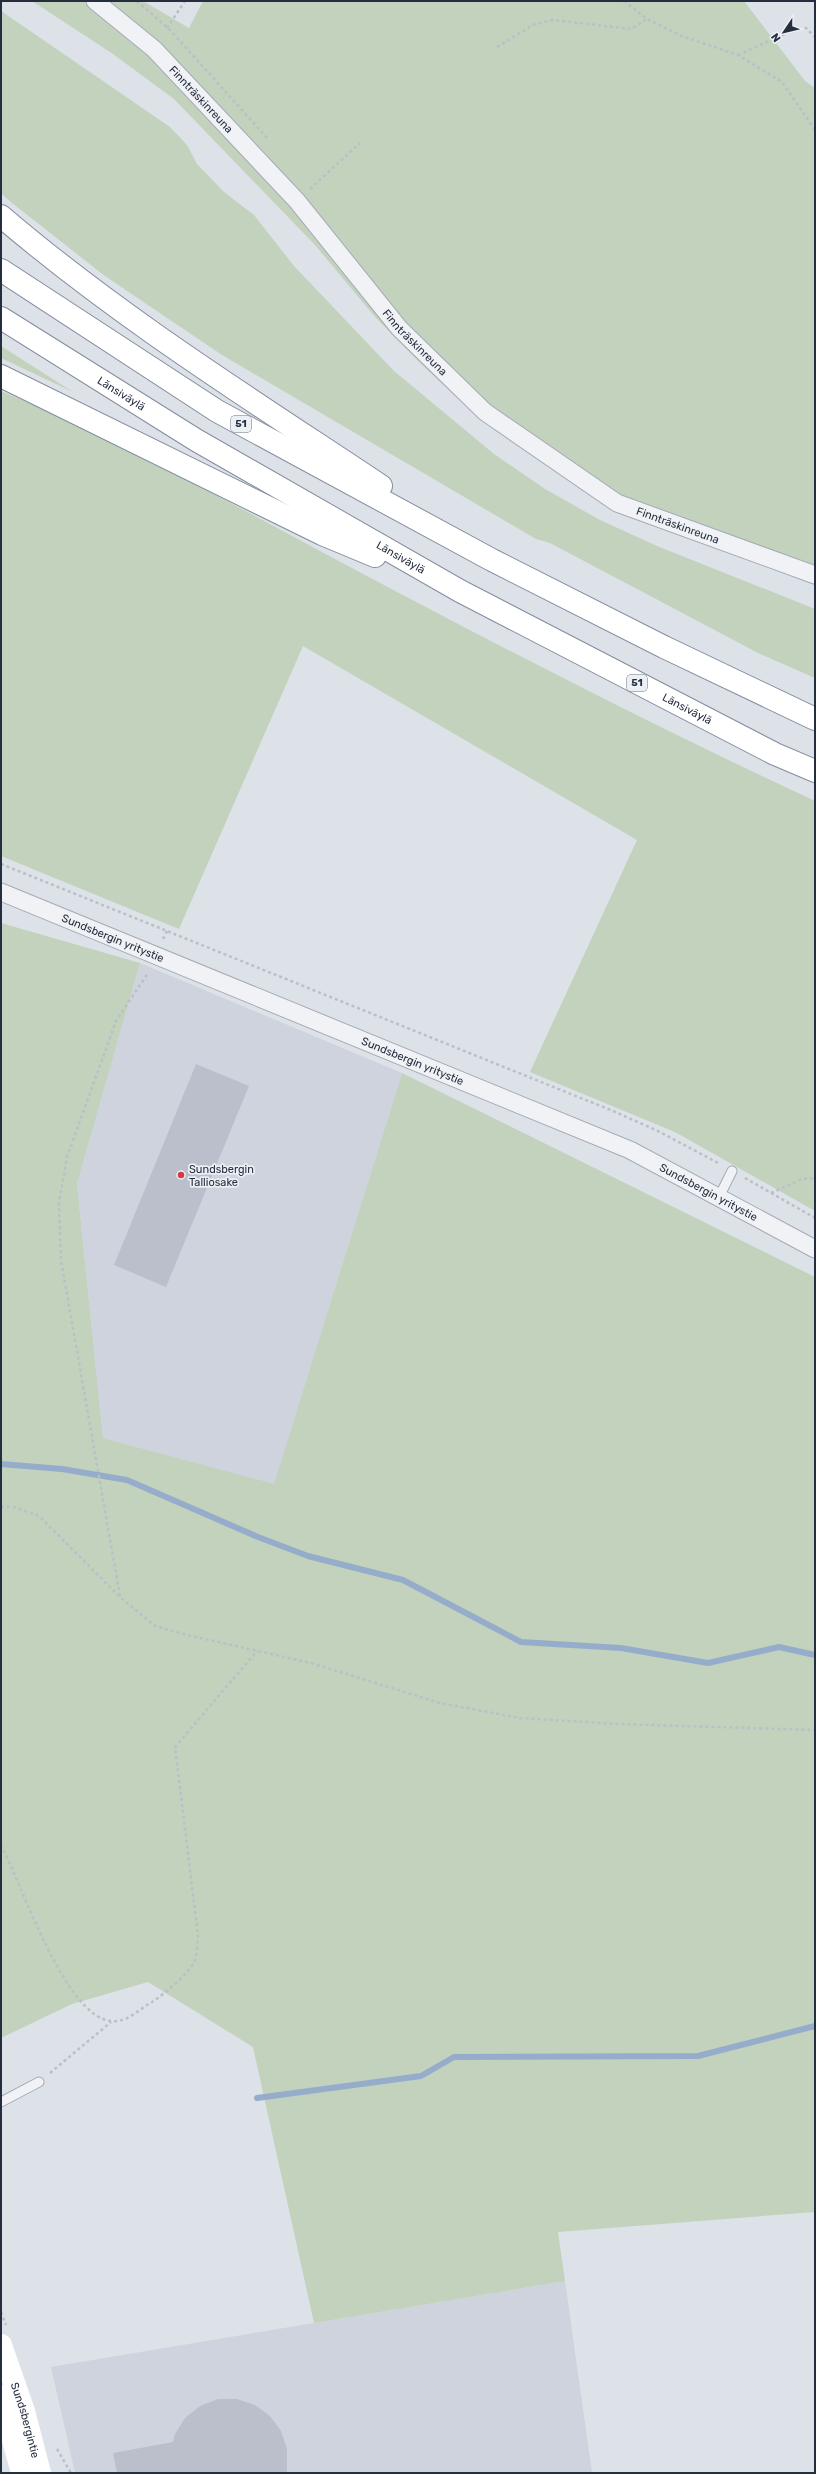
<svg xmlns="http://www.w3.org/2000/svg" width="816" height="2474" viewBox="0 0 816 2474" font-family="Rubik,sans-serif">
	<rect width="100%" height="100%" fill="#dde1e8"/>
	<path fill="#cfd3dd" d="M140,963L402,1073L274,1485L103,1438L77,1184Z
		M565,2281L592,2473H75L51,2367Z"/>
	<path fill="#c2d2bd" d="M32,1H143L189,28L203,1H744L805,81L815,88V585L709,543L602,495L463,403L421,364L376,318L315,245L174,99L113,54Z
		M1,11L170,127L187,145L197,164L224,192L254,215L294,266L394,371L494,454L545,489L600,520L657,546L815,609V678L760,654L550,543L536,539L222,355L105,276L12,203L1,193Z
		M1,346L73,392L1,358Z
		M1,391C111,436 215,495 320,551C483,638 647,723 815,801V1211L675,1132L530,1072L637,840L303,646L179,929L1,856Z
		M1,923L140,963L77,1184L103,1438L274,1484L402,1073L815,1277V2212L558,2232L565,2281L314,2323L253,2047L148,1982L72,2004L1,2038Z"/>
	<g fill="none" stroke-linecap="round" stroke-linejoin="round">
		<path stroke="#95adcb" stroke-width="6" d="M1,1464L62,1469L127,1480L258,1537L308,1556L403,1580L521,1642L621,1648L708,1663L779,1647L815,1655
			M257,2098L421,2076L454,2057L698,2056L815,2026"/>
	</g>
	<path fill="#babfcb" d="M196,1064L249,1086L166,1287L114,1265Z
		M218,2399H237L255,2405L270,2416L281,2431L287,2449V2473H117L113,2453L173,2442L175,2434L185,2418L200,2406Z"/>
	<g fill="none" stroke-linecap="round" stroke-linejoin="round">
		<g stroke="#a6abb5" stroke-width="11">
			<path id="service" d="M719,1197L732,1171
				M1,2102L39,2082"/>
		</g>
		<g stroke="#a6abb5" stroke-width="19">
			<g id="minor">
				<path id="s1" d="M95,1L154,49L297,201L399,328L485,412L617,503L815,575"/>
				<path id="s2" d="M1,892L630,1150L815,1249"/>
			</g>
		</g>
		<g stroke="#838d9f" stroke-width="24">
			<g id="motorway">
				<path d="M1,216C119,317 252,400 381,486"/>
				<path d="M1,270L217,411L492,560L664,647L815,719"/>
				<path id="s4" d="M1,318L196,440L460,591L775,754L815,771"/>
				<path d="M1,376L322,534L375,556"/>
			</g>
		</g>
		<path stroke="#bbbfc6" stroke-width="2.5" stroke-dasharray="3 3" stroke-linecap="butt" d="M137,1L170,30L267,138
			M624,1L647,19L679,35L738,55L782,82L815,130
			M167,28L185,1
			M497,47L533,25L553,20L631,29L647,19
			M738,55L789,32L806,28L815,37
			M310,189L360,143
			M1,864L613,1111L658,1131L720,1164
			M163,939L167,931
			M745,1178L815,1218
			M771,1193L802,1179L815,1178
			M1,1507H14L39,1516L120,1597L155,1626L187,1635L311,1663L440,1703L520,1718L618,1724L815,1730
			M120,1596L61,1260L59,1203L67,1157L116,1021L148,973
			M1,1845C21,1882 65,2017 111,2021C127,2023 139,2009 152,2002C163,1995 191,1972 195,1960C197,1953 197,1943 198,1936L175,1747L257,1651
			M50,2073L111,2022
			M1,2312L6,2325
			M57,2449L71,2473"/>
		<use href="#service" stroke="#f0f2f6" stroke-width="9"/>
		<use href="#minor" stroke="#f0f2f6" stroke-width="17"/>
		<g stroke="#fff" stroke-width="22">
			<path id="s3" d="M1,2345L24,2411L40,2473"/>
			<path d="M1,2396L22,2473"/>
		</g>
		<use href="#motorway" stroke="#fff" stroke-width="22"/>
	</g>
	<circle fill="#d73749" stroke="#ecf0f5" stroke-width="1.5" cx="181" cy="1175" r="4"/>
	<g text-anchor="middle" dominant-baseline="central" stroke-width="3.5" stroke-linejoin="round" paint-order="stroke">
		<g fill="#ecf0f5" stroke="#616876" stroke-width="1">
			<rect x="231" y="416" width="20" height="16" rx="3"/>
			<rect x="627" y="675" width="20" height="16" rx="3"/>
		</g>
		<g font-size="10" font-weight="bold" fill="#252e3f">
			<text x="241" y="424">51</text>
			<text x="637" y="683">51</text>
		</g>
		<g font-size="11" fill="#252e3f" stroke="#ecf0f5">
			<text stroke="none"><textPath href="#s1" startOffset="145">Finnträskinreuna</textPath></text>
			<text stroke="none"><textPath href="#s1" startOffset="469">Finnträskinreuna</textPath></text>
			<text stroke="none"><textPath href="#s4" startOffset="142">Länsiväylä</textPath></text>
			<text stroke="none"><textPath href="#s1" startOffset="793">Finnträskinreuna</textPath></text>
			<text stroke="none"><textPath href="#s4" startOffset="466">Länsiväylä</textPath></text>
			<text stroke="none"><textPath href="#s4" startOffset="790">Länsiväylä</textPath></text>
			<text stroke="none"><textPath href="#s2" startOffset="121">Sundsbergin yritystie</textPath></text>
			<text stroke="none"><textPath href="#s2" startOffset="445">Sundsbergin yritystie</textPath></text>
			<text stroke="none"><textPath href="#s2" startOffset="769">Sundsbergin yritystie</textPath></text>
			<text stroke="none"><textPath href="#s3" startOffset="79">Sundsbergintie</textPath></text>
		</g>
		<g font-size="11" fill="#252e3f" stroke="#ecf0f5" text-anchor="start">
			<text x="189" y="1169">Sundsbergin<tspan x="189" dy="13">Talliosake</tspan></text>
		</g>
	</g>
	<rect width="816" height="2474" fill="none" stroke="#252e3f" stroke-width="4"/>
	<g transform="translate(784 32) rotate(235)" stroke="#ecf0f5" stroke-width="3" paint-order="stroke">
	<path d="M0-3L7 15L0 10L-7 15Z" fill="#252e3f"/>
	<text y="-6" font-size="11" font-weight="bold" text-anchor="middle" fill="#252e3f">N</text>
	</g>
</svg>
